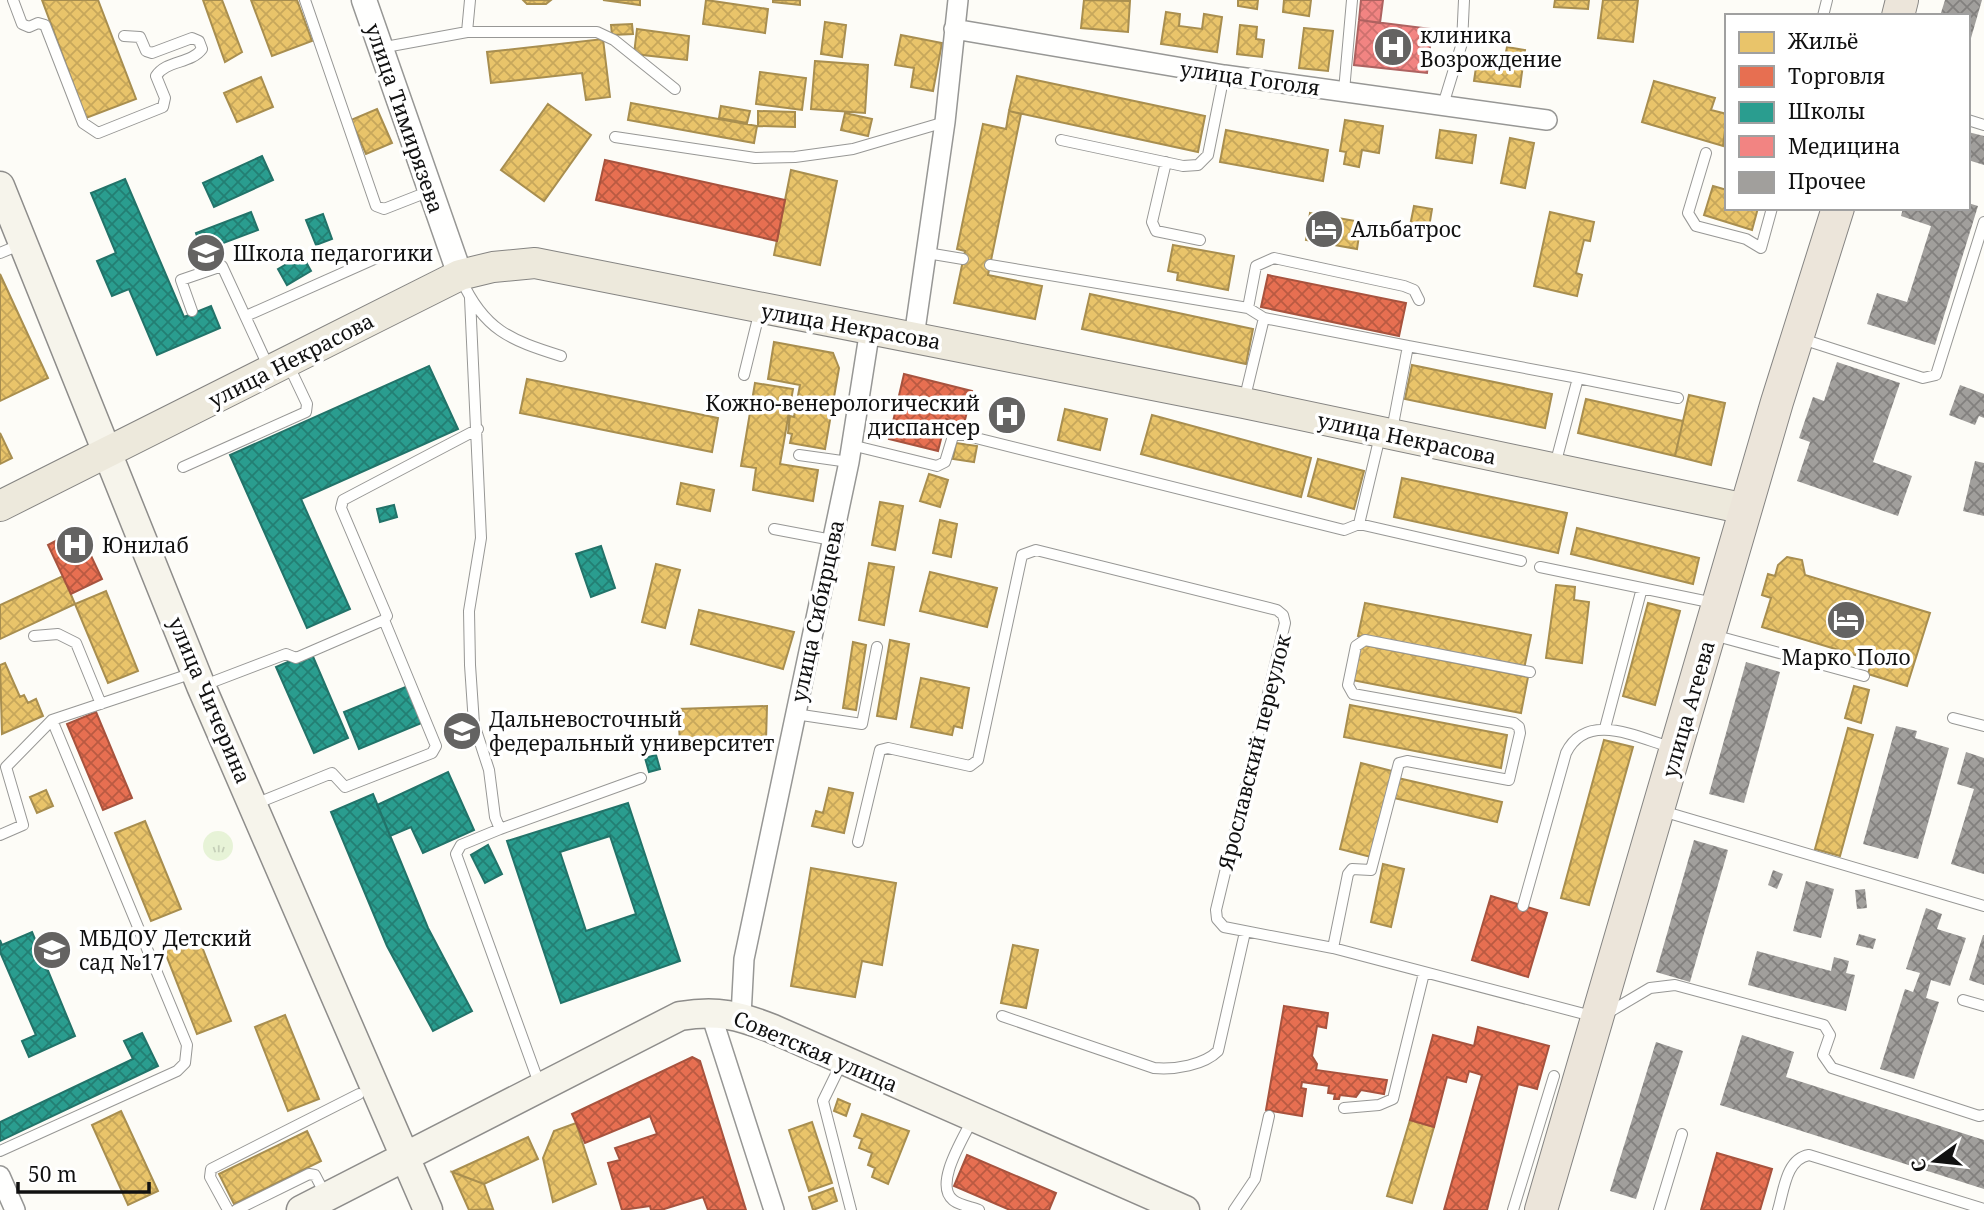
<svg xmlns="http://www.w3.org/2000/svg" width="1984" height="1210" viewBox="0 0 1984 1210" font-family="'Noto Serif',serif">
	<defs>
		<pattern id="grass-tufts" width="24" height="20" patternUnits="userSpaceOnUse" patternTransform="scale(1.75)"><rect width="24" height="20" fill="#e7f3d7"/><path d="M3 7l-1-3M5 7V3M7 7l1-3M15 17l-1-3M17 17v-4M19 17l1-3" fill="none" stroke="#c5cfb8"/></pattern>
		<pattern id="homes-cross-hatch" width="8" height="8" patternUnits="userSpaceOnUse" patternTransform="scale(1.75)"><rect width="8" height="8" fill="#e9c46a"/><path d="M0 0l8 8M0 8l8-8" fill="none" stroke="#c7a75b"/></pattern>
		<pattern id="shops-cross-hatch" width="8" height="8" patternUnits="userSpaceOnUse" patternTransform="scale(1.75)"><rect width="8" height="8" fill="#e76f51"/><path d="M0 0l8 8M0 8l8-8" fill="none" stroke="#ba5a42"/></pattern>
		<pattern id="schools-cross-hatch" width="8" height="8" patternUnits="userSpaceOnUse" patternTransform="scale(1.75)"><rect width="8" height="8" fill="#2a9d8f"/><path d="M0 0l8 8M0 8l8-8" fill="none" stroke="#237f73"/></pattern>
		<pattern id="health-cross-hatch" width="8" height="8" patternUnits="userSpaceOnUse" patternTransform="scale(1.75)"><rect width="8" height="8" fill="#f28482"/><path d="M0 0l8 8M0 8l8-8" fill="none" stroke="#ce716f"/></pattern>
		<pattern id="building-cross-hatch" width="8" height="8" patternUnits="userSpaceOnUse" patternTransform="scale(1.75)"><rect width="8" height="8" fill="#a19f9c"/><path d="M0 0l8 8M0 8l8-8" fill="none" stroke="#82807e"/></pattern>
	</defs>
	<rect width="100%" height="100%" fill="#fdfcf7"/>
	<path fill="url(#grass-tufts)" d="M203 846a15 15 0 1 1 30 0a15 15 0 1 1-30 0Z"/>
	<path fill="url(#homes-cross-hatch)" stroke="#a88e4f" stroke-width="2" d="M42,0H98L136,99L86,118Z
		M203,0H222L242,52L225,62Z
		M251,0H297L312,41L272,56Z
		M523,0H551L546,4H527Z
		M603,0H640V5Z
		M706,0L768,9L765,33L703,24Z
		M773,0H800V5L773,2Z
		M1084,0L1130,1L1128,32L1081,28Z
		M1238,0H1258L1257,9L1238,6Z
		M1284,0H1311L1309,16L1283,12Z
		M1555,0H1589L1588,9L1554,7Z
		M1603,0H1638L1633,42L1598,38Z
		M1166,12L1180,14L1179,26L1202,29L1204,14L1222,17L1217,52L1161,44Z
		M825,22L846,25L842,57L821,54Z
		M632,24L633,34L612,35L611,25Z
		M1240,25L1257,27L1256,39L1264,40L1262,57L1237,54Z
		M1304,28L1333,31L1328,71L1299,68Z
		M637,29L689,36L687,60L634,54Z
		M901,35L942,43L933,91L911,87L914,68L895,65Z
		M603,39L610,97L586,100L582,73L491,83L487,52Z
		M1507,47L1525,50L1520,87L1474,81L1478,54L1505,57Z
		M815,61L868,65L865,113L811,109Z
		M760,72L806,78L802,110L756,104Z
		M1017,76L1205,116L1198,152L1009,111Z
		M261,77L273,107L237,122L224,93Z
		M1654,81L1715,98L1711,110L1727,114L1723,146L1642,122Z
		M631,103L757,126L754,143L628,120Z
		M548,104L591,135L544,201L501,170Z
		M721,106L750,111L747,123L719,118Z
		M377,109L392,143L366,154L351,120Z
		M758,111L795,112V127L758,126Z
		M1009,111L1021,114L988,275L1042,286L1035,319L954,303L965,251L957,249L983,124L1006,129Z
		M845,113L872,119L868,136L841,130Z
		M1345,120L1383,126L1379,153L1362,150L1359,167L1344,164L1346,152L1340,151Z
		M1226,130L1328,150L1323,181L1220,162Z
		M1440,130L1476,135L1472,163L1436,158Z
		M1510,138L1534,143L1525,188L1501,183Z
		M791,170L837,181L820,265L774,255Z
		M1713,186L1727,190V208H1758L1752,230L1704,215Z
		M1414,206L1432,209L1427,239L1408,236Z
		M1550,212L1594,222L1590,241L1584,240L1576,273L1582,275L1577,296L1534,286Z
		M1310,213L1361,222L1357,249L1306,240Z
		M1173,245L1234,256L1228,290L1177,280L1178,273L1168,271Z
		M0,274L48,378L0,401Z
		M1090,294L1253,329L1246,364L1082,329Z
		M774,342L833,353L839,368L825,449L790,443L792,434L788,433L790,416L794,417L800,385L768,379Z
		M1412,365L1552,394L1545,428L1405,399Z
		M527,379L718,418L712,452L520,413Z
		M755,383L793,389L780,464L818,470L813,501L753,490L756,468L741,466Z
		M1689,395L1725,403L1711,465L1675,456Z
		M1586,399L1683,421L1675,456L1578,433Z
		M1065,409L1107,419L1100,450L1058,440Z
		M1152,415L1311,458L1301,497L1141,454Z
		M0,433L12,458L0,464Z
		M956,443L977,446L974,462L953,459Z
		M1318,459L1364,471L1354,509L1308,496Z
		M929,474L948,480L940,507L920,501Z
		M1402,478L1567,513L1558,553L1394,517Z
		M681,483L714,490L710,511L677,504Z
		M880,502L903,506L895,550L872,545Z
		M940,520L957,524L951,557L933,553Z
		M1577,528L1699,558L1693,584L1571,554Z
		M1787,557L1802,560L1805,575L1930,613L1907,686L1868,674L1872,660L1762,627L1771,598L1762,595L1768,574L1775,576L1778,565Z
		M869,563L894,567L884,625L859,620Z
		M656,564L680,570L665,628L642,622Z
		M930,572L997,588L987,627L920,611Z
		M63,576L75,604L0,639V605Z
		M1556,585L1575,587L1574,600L1589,602L1582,663L1546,658Z
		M106,591L138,671L108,683L75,604Z
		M1365,603L1531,635L1524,669L1358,636Z
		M1648,603L1680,611L1655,705L1623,696Z
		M699,610L794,632L783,669L691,644Z
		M890,640L909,644L896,719L877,716Z
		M853,642L866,645L856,710L843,708Z
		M1359,644L1528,677L1521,713L1352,680Z
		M5,663L20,697L24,695L28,703L36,699L43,716L2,734L0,665Z
		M921,678L969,688L962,728L954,726L952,735L911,727Z
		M1854,686L1869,690L1861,723L1845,718Z
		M1350,705L1507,735L1501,768L1344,737Z
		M767,706L766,740L680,743L678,709Z
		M1848,728L1873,735L1840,856L1815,849Z
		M1604,740L1633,747L1589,905L1561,898Z
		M1361,763L1392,771L1371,857L1340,849Z
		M1398,778L1502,802L1497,822L1394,798Z
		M829,788L853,793L844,833L812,826L816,811L823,813Z
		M46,790L53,806L37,813L30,797Z
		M145,821L181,909L151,921L115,833Z
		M1383,864L1404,869L1391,927L1371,922Z
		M811,868L896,883L882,965L862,961L855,997L791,986Z
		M197,934L231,1021L197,1034L163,947Z
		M1013,945L1038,950L1026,1008L1001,1003Z
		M285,1015L319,1099L288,1111L255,1027Z
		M838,1099L850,1104L846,1116L834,1111Z
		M121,1111L158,1191L128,1205L92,1125Z
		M862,1114L909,1131L888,1184L872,1177L875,1168L868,1165L872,1153L859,1148L862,1139L854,1136Z
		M1410,1120L1434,1127L1412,1203L1387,1196Z
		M812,1122L832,1183L809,1191L789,1130Z
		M576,1123L596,1184L553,1202L543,1158L554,1131Z
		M307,1131L321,1161L234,1204L219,1174Z
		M528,1137L538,1159L484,1184L452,1172Z
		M452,1172L484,1184L493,1209L469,1210Z
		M833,1188L837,1201L813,1210L809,1197Z"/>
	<path fill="url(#shops-cross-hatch)" stroke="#a7533e" stroke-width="2" d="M605,160L785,200L777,241L596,200Z
		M1268,275L1406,303L1399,336L1261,307Z
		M904,374L972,391L964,424L946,419L938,451L889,439Z
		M61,538L84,541L102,579L71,594L48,545Z
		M96,712L132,798L103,810L67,724Z
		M1491,896L1547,913L1528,977L1472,960Z
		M1284,1006L1328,1013L1326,1028L1317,1026L1312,1056L1317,1064L1316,1070L1387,1080L1384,1094L1361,1090L1356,1097L1340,1095L1339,1099H1334L1335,1094L1328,1093L1329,1086L1302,1082L1301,1088L1306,1089L1302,1116L1266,1110Z
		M1478,1027L1549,1046L1537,1089L1518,1084L1487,1210H1444L1482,1075L1469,1071L1466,1082L1447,1077L1434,1127L1410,1120L1433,1035L1474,1046Z
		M692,1057L700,1061L746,1210H708L703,1197L661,1210H651L650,1206L622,1210L608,1163L620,1160L615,1148L657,1134L650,1116L585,1143L572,1114Z
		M1717,1153L1772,1169L1760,1210H1701Z
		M967,1155L1056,1193L1049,1210H1010L954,1186Z"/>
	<path fill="url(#schools-cross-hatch)" stroke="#227369" stroke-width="2" fill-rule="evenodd" d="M262,156L273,180L214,207L203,183Z
		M125,179L184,317L211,306L220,328L157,355L129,289L112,296L97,261L116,253L91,193Z
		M251,212L258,230L202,251L196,233Z
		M323,214L332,239L316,245L306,220Z
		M302,255L311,271L287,285L278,269Z
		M429,366L458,429L301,499L350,609L307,628L230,455Z
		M394,505L397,517L380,522L377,509Z
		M601,546L615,588L591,597L576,554Z
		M311,652L348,738L314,753L276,667Z
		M408,686L424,722L359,749L344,712Z
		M656,755L660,769L649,772L645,758Z
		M448,772L474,830L423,853L411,827L390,836L377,805Z
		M373,794L428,928L472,1011L433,1031L387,946L331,812Z
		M628,803L680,961L561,1003L507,841ZM610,836L636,914L586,931L560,852Z
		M488,845L502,874L485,883L471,855Z
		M32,932L75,1036L29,1057L22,1041L36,1035L0,952V940L2,945Z
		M142,1033L158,1066L0,1141V1122L133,1059L124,1041Z"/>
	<path fill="url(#health-cross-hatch)" stroke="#ae6260" stroke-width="2" d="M1361,0H1383L1380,23L1359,20Z
		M1359,20L1432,29L1427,73L1354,65Z"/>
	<path fill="url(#building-cross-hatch)" d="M1945,0H1982L1969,45L1968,16H1940Z
		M1968,132L1984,136V165L1968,160Z
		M1968,203L1978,206L1935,345L1867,324L1877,293L1907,302L1931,226L1901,216L1903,208H1968Z
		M1837,362L1900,383L1873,462L1912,476L1898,516L1797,481L1810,442L1799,438L1813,397L1824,401Z
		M1960,385L1984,394V418L1979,416L1975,425L1949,415Z
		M1975,461L1984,463V516L1963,511Z
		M1746,662L1780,672L1744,803L1709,794Z
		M1896,726L1917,731L1915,738L1949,748L1918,859L1863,844Z
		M1966,752L1984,758V874L1951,864L1974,789L1957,784Z
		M1694,840L1728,850L1690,982L1656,972Z
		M1773,870L1783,874L1777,889L1768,885Z
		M1806,881L1834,889L1821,938L1793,931Z
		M1865,889L1867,908L1857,909L1855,890Z
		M1926,908L1942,914L1937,929L1966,938L1950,986L1931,980L1926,998L1939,1002L1914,1079L1880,1069L1905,989L1913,992L1920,973L1906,969Z
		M1859,934L1876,939L1873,949L1856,945Z
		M1983,935H1984V985L1969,980Z
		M1757,951L1831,971L1834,957L1849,961L1846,973L1855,975L1846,1011L1748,985Z
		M1742,1035L1794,1052L1786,1077L1984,1140V1189L1720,1105Z
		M1656,1042L1683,1051L1636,1199L1610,1191Z"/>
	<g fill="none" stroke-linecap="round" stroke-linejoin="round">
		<g stroke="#979795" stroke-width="12">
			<path id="service" d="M13,0L22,24L29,27L38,23L45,25L83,123L98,133L163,107L165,98L156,76C166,60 191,64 202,49L199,41L192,38L152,53L146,51L140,37L124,36
				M305,0L376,206L384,209L430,191
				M1823,16L1827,0
				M467,32L470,0
				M380,48L467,32H597L614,40L675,89
				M1344,91L1352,0
				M1443,105L1462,43L1464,0
				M1968,120L1984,125
				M615,137L755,158L795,157L853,149L945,122
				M1061,140L1183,166L1198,165L1208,155L1224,75
				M1706,153L1688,213L1696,226L1746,239L1761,248L1772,208
				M1166,162L1152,222L1156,231L1200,240
				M0,253L22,244
				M927,253L963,259
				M990,265L1248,308
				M461,279C484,330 510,340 561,356
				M470,298L481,538L469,611L470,665L474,724L489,770L495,817L500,829L641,778
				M192,311L181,280L222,266L269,368
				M246,316L381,256
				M1264,318L1248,308L1256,266L1274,258L1404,286L1414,290L1419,300
				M1802,339L1923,378L1936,375L1984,222
				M1408,346L1578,378
				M744,375L760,310
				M1244,401L1264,318L1408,346L1392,430
				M851,445L937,466L945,462L953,436L960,434L1344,530L1359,524L1380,436
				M799,455L849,462
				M1555,465L1578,378L1678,398
				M183,467L306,412L307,404L289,366
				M1359,524L1521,561
				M774,529L832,540
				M1540,567L1714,603
				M1713,635L1864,676
				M34,636L58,634L76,643L101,704
				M202,686L286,654L296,658L384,620L387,616L341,508L343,500L478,429
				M795,714L862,724L877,647
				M1953,718L1984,726
				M1605,728L1642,588
				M255,804L332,773L345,787L432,753L436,746L384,620
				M1662,811L1984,906
				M500,829L461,845L456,854L540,1086
				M0,835L23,825L6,767L52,720L193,673
				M858,842L880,750L888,748L970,766L978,760L1022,555L1036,550L1277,610L1283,615L1285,623L1216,910L1217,919L1224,927L1333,948L1592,1016
				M1523,906L1566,753C1587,711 1636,737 1670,747
				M1333,948L1348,874L1352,869L1371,870L1399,763L1407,761L1509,780L1520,733L1519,727L1514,723L1353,694L1348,685L1356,646L1365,640L1530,672
				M1963,1000L1984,1006
				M1606,1014L1650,988L1675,985L1824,1025L1830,1035L1823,1055L1832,1068L1979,1116L1984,1115
				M1002,1016L1154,1068C1175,1070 1204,1065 1218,1051L1245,932
				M842,1062L823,1101L851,1210
				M1344,1108L1379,1105L1393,1099L1424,973
				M973,1118C965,1136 933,1184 953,1200C959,1205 971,1207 979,1210
				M0,1151L177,1071L185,1063L187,1045L52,720
				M228,1210L210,1177L211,1169L359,1094
				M236,1210L309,1174L315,1175L326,1196
				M1234,1210L1255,1179L1269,1116
				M1513,1210L1554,1076
				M1659,1210L1682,1134
				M1778,1210C1784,1190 1786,1159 1809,1155L1984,1209"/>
		</g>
		<g stroke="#979795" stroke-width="22">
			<path id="minor" d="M954,29L1224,75L1547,120
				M914,337L945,122L958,0
				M710,1011L774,1210
				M741,1016L744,959L849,462L870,329
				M0,1176L15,1210"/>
		</g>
		<g stroke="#979795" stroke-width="27">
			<path id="tertiary" d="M364,0L460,275"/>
		</g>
		<g stroke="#8e8d8b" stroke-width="31">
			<path id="secondary" d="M0,186L201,686L428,1210
				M301,1210L680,1016C718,1010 738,1015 773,1029L1185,1210"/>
		</g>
		<g stroke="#858482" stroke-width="32">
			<path id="primary" d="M0,506L460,275L493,267L535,263L1244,403L1746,509"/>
		</g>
		<g stroke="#858482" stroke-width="34">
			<path id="trunk" d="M1898,16L1902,0
				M1541,1210L1777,402L1838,208"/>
		</g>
		<use href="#service" stroke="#fffffe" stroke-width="10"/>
		<use href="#minor" stroke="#fffffe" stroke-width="19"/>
		<use href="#tertiary" stroke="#fffffe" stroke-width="24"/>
		<use href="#secondary" stroke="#f6f4eb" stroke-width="28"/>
		<use href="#primary" stroke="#ede9dc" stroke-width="30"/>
		<use href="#trunk" stroke="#ece5da" stroke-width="32"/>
	</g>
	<defs>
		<g id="hospital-disc" transform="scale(2.0125)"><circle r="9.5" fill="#646362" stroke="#fff"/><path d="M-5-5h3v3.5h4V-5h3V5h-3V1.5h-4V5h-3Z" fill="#fff"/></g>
		<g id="hotel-disc" transform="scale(2.0125)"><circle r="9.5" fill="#646362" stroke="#fff"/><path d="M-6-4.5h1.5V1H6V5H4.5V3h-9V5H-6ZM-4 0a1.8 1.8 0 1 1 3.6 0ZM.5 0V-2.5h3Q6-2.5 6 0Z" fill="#fff"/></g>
		<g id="university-disc" transform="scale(2.0125)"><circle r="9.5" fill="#646362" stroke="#fff"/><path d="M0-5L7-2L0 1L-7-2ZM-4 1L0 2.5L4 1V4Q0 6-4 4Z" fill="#fff"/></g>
		<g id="school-disc" transform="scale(2.0125)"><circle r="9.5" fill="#646362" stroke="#fff"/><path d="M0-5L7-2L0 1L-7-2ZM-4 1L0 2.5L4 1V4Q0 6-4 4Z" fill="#fff"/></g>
	</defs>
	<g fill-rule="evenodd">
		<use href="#hospital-disc" x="1393" y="47"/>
		<use href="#hotel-disc" x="1324" y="229"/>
		<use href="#university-disc" x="206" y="253"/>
		<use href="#hospital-disc" x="1007" y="415"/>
		<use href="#hospital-disc" x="75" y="545"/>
		<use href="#hotel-disc" x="1846" y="620"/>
		<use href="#university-disc" x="462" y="731"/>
		<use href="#school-disc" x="52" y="950"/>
	</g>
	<g text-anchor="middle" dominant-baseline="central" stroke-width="7" stroke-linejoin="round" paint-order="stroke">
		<g font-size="21" fill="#111" stroke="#fff" text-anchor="start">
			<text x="1420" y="35">клиника<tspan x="1420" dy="24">Возрождение</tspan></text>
			<text x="1351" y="229">Альбатрос</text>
			<text x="233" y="253">Школа педагогики</text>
			<text x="980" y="403" text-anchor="end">Кожно-венерологический<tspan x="980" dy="24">диспансер</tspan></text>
			<text x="102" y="545">Юнилаб</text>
			<text x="1846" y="657" text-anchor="middle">Марко Поло</text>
			<text x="489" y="719">Дальневосточный<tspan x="489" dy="24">федеральный университет</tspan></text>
			<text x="79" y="938">МБДОУ Детский<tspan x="79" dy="24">сад №17</tspan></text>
		</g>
		<g font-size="21" fill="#111" stroke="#fff">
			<text transform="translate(1250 78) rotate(8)">улица Гоголя</text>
			<text transform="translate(405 118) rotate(71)">улица Тимирязева</text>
			<text transform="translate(851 326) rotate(10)">улица Некрасова</text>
			<text transform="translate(291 360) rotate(-27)">улица Некрасова</text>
			<text transform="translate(1407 438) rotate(12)">улица Некрасова</text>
			<text transform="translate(817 611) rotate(-78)">улица Сибирцева</text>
			<text transform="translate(210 700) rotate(67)">улица Чичерина</text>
			<text transform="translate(1688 709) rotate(-74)">улица Агеева</text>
			<text transform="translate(1254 752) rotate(-76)">Ярославский переулок</text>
			<text transform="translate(816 1051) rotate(23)">Советская улица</text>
		</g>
	</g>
	<rect x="1725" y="14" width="245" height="196" fill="#ffffff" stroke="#a0a0a0" stroke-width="2"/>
	<rect x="1739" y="32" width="35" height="21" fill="#e9c46a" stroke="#a0a0a0" stroke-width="2"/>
	<text x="1788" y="49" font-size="21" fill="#111111">Жильё</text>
	<rect x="1739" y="66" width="35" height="21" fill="#e76f51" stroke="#a0a0a0" stroke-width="2"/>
	<text x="1788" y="84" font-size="21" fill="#111111">Торговля</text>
	<rect x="1739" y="102" width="35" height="21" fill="#2a9d8f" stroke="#a0a0a0" stroke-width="2"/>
	<text x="1788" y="119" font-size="21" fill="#111111">Школы</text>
	<rect x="1739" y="136" width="35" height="21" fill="#f28482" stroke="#a0a0a0" stroke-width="2"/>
	<text x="1788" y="154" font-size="21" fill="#111111">Медицина</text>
	<rect x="1739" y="172" width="35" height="21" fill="#a19f9c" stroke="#a0a0a0" stroke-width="2"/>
	<text x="1788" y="189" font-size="21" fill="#111111">Прочее</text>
	<g transform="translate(1935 1161) rotate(255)" stroke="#ffffff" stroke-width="5" paint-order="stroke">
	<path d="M0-5L12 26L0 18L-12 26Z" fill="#111111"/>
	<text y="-10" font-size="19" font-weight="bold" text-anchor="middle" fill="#111111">С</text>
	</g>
	<path d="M18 1182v10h131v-10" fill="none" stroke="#111111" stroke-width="3.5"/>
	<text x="28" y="1182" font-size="21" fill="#111111" stroke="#ffffff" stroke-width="5" paint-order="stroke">50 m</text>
</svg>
